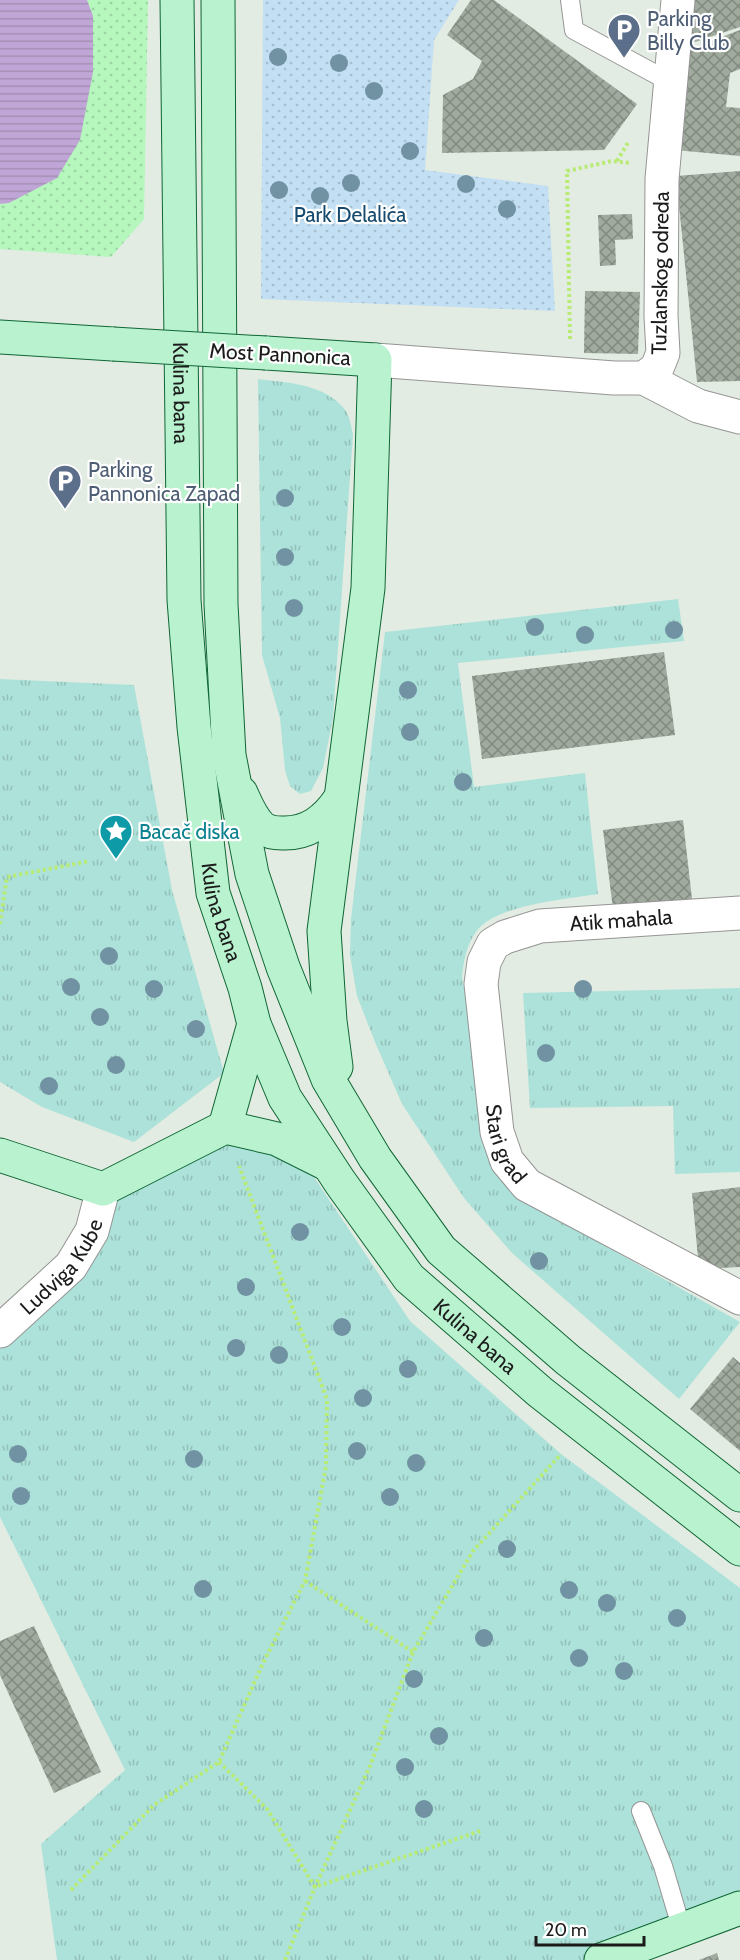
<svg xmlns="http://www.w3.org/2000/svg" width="740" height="1960" viewBox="0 0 740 1960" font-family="Cabin,sans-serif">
	<defs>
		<pattern id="grass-tufts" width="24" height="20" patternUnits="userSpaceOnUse" patternTransform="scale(1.5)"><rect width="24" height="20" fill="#ace2d9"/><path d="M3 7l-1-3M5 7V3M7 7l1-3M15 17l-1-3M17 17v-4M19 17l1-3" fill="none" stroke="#93c1ba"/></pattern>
		<pattern id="sand-dots" width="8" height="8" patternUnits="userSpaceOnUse" patternTransform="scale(1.5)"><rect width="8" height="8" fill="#b5f7bd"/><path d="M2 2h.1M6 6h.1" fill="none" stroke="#9bd3a2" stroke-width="1.8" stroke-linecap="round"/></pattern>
		<pattern id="park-dots" width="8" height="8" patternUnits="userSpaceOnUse" patternTransform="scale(1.5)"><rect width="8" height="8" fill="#c2dff3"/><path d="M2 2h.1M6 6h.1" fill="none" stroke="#a6bfd0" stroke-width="1.8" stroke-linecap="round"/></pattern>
		<pattern id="water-rules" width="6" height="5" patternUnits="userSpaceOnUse" patternTransform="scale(1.5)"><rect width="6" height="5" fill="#c0a6d6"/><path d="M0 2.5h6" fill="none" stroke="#a48eb7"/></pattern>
		<pattern id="building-cross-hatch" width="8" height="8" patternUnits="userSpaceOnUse" patternTransform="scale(1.5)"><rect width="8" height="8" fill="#a0aa9e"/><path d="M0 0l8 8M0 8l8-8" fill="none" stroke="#828a80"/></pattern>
	</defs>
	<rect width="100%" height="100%" fill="#e2ece2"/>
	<path fill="url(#grass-tufts)" d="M258,379C288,383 325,383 346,411C350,417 351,427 353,434L333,718L323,768L311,791L300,794L290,786L285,770L280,718L262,655Z
		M678,599L684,641L458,663L474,787L585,773L598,894C567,899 494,905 476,932C466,946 464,960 462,976L483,1118L524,1200L740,1322L679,1399L512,1253L464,1198L402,1104L375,1042L357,996L350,955L351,919L385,632Z
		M0,679L134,685L172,890L224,1073L134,1142L42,1107L0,1082Z
		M740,988V1172L675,1174L673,1106L530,1108L523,993Z
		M225,1127L294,1147L410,1321L561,1454L740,1588V1908L601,1960H57L41,1844L125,1770L0,1517V1332L71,1266L103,1189Z"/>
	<path fill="url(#sand-dots)" d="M87,0H148L144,219L111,257L0,249V204L9,203L93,16Z"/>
	<path fill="url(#park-dots)" d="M263,0H459L434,40L425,170L548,186L555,311L261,299Z"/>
	<path fill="url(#water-rules)" d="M0,0H87L93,16V72L80,140L57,178L9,203L0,204Z"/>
	<path fill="url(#building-cross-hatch)" d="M471,0H494L637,104L604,150L442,153L443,95L473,79L482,61L447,35Z
		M690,0H740V27L686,45Z
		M740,30V69L730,73L726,107L740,108V156L675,150L685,51Z
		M740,171V381L697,382L676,176Z
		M632,214L633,239L615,240L616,265L600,266L598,215Z
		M585,291L640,292L638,354L584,353Z
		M664,652L675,735L482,759L472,676Z
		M683,820L692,899L613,909L603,830Z
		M740,1187V1267L699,1269L692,1193Z
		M733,1357L740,1363V1451L690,1409Z
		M34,1626L101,1772L54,1793L0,1675V1641Z
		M717,1953L719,1960H699Z"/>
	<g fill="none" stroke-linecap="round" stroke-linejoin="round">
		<g stroke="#959595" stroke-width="20">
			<path id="lane" d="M570,0L574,30L670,82
				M641,1811L663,1866L682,1930"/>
		</g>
		<g stroke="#959595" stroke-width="35">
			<g id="street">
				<path d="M375,360L614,378H644L657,368L663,353L661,316L662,179L678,0"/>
				<path d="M644,378L698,406L740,417"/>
				<path id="s1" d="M740,913L540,926L505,937L493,944L484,962L481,984L497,1132L507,1161L527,1185L740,1298"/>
				<path id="s2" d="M0,1331L71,1266L92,1231L103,1189"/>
			</g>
		</g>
		<g stroke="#0f6634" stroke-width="35">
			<g id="secondary">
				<path id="s3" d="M177,0L184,600L194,727L213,893L245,988L254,1024L285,1098L340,1182L409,1278L540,1392L740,1549"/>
				<path d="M218,0L221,604L229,755L252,874L283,967L328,1079L375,1158L441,1250L568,1360L740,1495"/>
				<path d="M0,337L113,344"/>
				<path d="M266,353L375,360L368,588L324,931L330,1021L336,1067"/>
				<path d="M241,793C246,804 251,817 260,826C266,832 274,833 282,833C308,834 326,820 340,799"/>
				<path d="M225,1127L277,1139L327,1164"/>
				<path d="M225,1127L254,1024"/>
				<path d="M0,1155L103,1189L225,1127"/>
				<path d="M601,1960L740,1908"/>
			</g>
		</g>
		<path stroke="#b8eb73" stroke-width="4" stroke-dasharray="3 3" stroke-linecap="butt" d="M617,161L629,141
			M570,339L567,171L612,161L630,163
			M0,924L7,877L90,861
			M305,1581L413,1652
			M219,1762L267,1809L315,1887L480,1831
			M71,1890L154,1805L219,1762L263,1663L305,1581L326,1466L327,1399L239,1166
			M285,1960L315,1887L370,1766L413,1652L473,1551L561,1454"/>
		<use href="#lane" stroke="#fff" stroke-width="18"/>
		<use href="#street" stroke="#fff" stroke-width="33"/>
		<use href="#secondary" stroke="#b9f2cf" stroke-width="33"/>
		<g stroke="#0f6634" stroke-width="35" stroke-linecap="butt">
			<path id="secondary-bridge" d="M113,344L266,353"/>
		</g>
		<use href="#secondary-bridge" stroke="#b9f2cf" stroke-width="33"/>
	</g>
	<g fill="#7192a2">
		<circle cx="278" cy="57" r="9"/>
		<circle cx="339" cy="63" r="9"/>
		<circle cx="374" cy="91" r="9"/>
		<circle cx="410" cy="151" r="9"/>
		<circle cx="351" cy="183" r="9"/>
		<circle cx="466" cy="184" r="9"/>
		<circle cx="279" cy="190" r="9"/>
		<circle cx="320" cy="196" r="9"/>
		<circle cx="507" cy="209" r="9"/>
		<circle cx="285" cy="498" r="9"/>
		<circle cx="285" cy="557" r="9"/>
		<circle cx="294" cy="608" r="9"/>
		<circle cx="535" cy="627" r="9"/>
		<circle cx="674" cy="630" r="9"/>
		<circle cx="585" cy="635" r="9"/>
		<circle cx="408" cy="690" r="9"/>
		<circle cx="410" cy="732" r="9"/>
		<circle cx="463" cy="782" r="9"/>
		<circle cx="109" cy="956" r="9"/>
		<circle cx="71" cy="987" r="9"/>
		<circle cx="154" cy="989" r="9"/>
		<circle cx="583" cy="989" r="9"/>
		<circle cx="100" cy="1017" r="9"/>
		<circle cx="196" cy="1029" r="9"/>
		<circle cx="546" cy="1053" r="9"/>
		<circle cx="116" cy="1065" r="9"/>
		<circle cx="49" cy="1086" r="9"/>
		<circle cx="300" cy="1232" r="9"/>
		<circle cx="539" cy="1261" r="9"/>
		<circle cx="246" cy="1287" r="9"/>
		<circle cx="342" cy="1327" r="9"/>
		<circle cx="236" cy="1348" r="9"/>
		<circle cx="279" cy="1355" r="9"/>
		<circle cx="408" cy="1369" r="9"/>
		<circle cx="363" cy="1398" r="9"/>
		<circle cx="357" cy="1451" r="9"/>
		<circle cx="18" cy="1454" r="9"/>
		<circle cx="194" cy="1459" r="9"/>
		<circle cx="416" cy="1463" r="9"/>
		<circle cx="21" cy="1496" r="9"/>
		<circle cx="390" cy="1497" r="9"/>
		<circle cx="507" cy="1549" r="9"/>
		<circle cx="203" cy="1589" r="9"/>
		<circle cx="569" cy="1590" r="9"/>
		<circle cx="607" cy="1603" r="9"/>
		<circle cx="677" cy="1618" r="9"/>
		<circle cx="484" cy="1638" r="9"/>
		<circle cx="579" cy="1658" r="9"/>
		<circle cx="624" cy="1671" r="9"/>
		<circle cx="414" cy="1679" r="9"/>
		<circle cx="439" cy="1736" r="9"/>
		<circle cx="405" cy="1767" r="9"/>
		<circle cx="424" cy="1809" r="9"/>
	</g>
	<defs>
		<g id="parking-pin" transform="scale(1.725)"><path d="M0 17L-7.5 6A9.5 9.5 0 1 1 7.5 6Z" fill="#5c6f8a" stroke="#fff"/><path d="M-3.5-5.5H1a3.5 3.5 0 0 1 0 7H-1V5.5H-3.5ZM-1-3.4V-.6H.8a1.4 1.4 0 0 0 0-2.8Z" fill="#fff"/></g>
		<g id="sight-pin" transform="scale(1.725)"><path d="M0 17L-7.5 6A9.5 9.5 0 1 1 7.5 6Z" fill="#0f9aa8" stroke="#fff"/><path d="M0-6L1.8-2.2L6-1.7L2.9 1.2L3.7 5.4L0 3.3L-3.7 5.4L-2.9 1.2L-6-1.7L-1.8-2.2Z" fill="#fff"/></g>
	</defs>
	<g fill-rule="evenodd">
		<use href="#parking-pin" x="624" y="30"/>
		<use href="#parking-pin" x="65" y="481"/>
		<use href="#sight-pin" x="116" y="831"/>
	</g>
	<g text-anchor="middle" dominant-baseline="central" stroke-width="4.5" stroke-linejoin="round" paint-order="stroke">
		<g font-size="21" fill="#4e5e75" stroke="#fff" text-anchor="start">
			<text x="647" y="18">Parking<tspan x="647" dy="24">Billy Club</tspan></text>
			<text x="88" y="469">Parking<tspan x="88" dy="24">Pannonica Zapad</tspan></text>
		</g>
		<g font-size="21" fill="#15496d" stroke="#fff">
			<text x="350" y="214">Park Delalića</text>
		</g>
		<g font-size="21" fill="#1b1b1b" stroke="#fff">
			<text transform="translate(660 273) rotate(-89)">Tuzlanskog odreda</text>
			<text transform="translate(280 354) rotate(3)">Most Pannonica</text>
			<text stroke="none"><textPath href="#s3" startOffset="393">Kulina bana</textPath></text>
			<text stroke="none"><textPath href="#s3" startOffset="915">Kulina bana</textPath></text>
			<text transform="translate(621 920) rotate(-4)">Atik mahala</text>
			<text stroke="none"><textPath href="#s1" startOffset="456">Stari grad</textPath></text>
			<text stroke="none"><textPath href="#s2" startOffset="90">Ludviga Kube</textPath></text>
			<text stroke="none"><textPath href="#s3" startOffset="1419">Kulina bana</textPath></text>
		</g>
		<g font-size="21" fill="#0d838f" stroke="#fff" text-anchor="start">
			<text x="139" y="831">Bacač diska</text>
		</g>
	</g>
	<path d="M536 1936v9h108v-9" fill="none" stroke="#1b1b1b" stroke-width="3"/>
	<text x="545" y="1936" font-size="18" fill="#1b1b1b" stroke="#ffffff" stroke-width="4.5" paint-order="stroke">20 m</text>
</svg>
